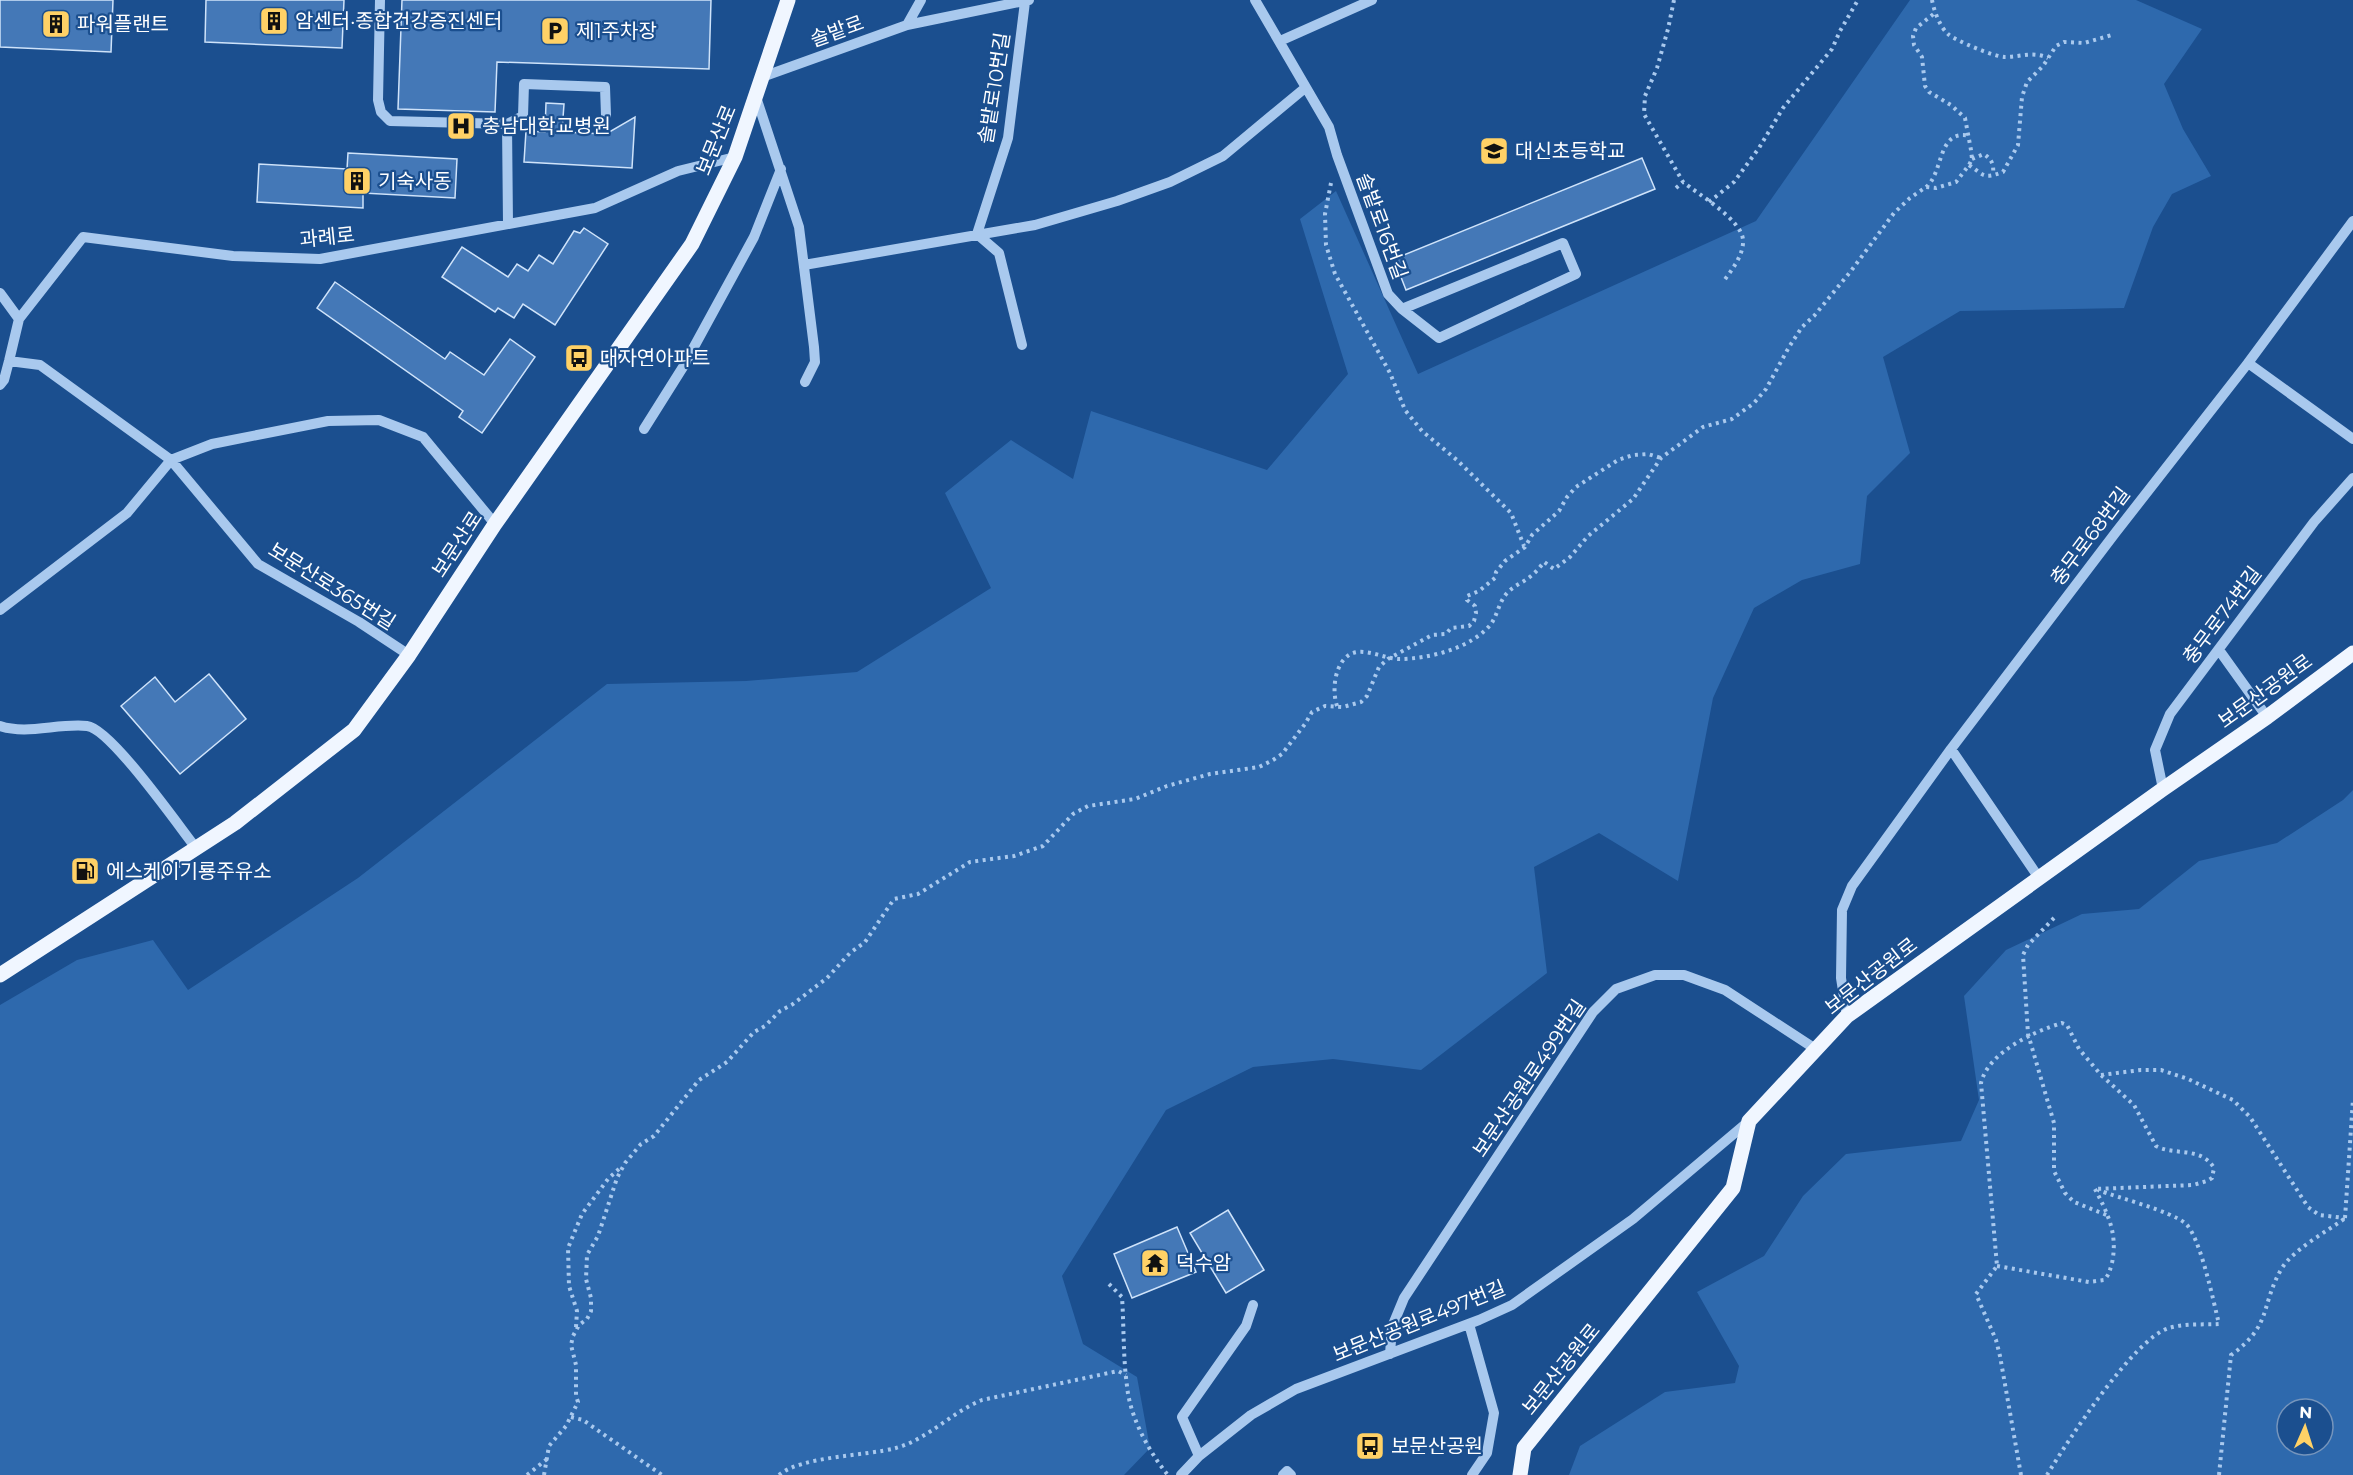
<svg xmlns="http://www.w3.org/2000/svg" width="2353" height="1475" viewBox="0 0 2353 1475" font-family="Montserrat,'Noto Sans KR',sans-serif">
	<rect width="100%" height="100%" fill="#1b4f8f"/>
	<path fill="#2e69ad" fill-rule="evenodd" d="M1910,0H2136L2202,29L2164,84L2183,129L2211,176L2172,194L2153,227L2124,308L1960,311L1883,357L1910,453L1867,496L1860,564L1802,580L1754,608L1713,698L1678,881L1599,833L1534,867L1547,973L1421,1070L1333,1059L1253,1067L1166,1110L1062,1276L1083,1344L1137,1377L1150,1448L1124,1475H0V1005L77,960L153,940L188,990L358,878L607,684L746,681L857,672L991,588L945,493L1011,440L1073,479L1091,411L1267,470L1348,374L1300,219L1336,191L1418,374L1756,221Z
		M2353,790V1475H1569L1580,1446L1665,1392L1735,1383L1739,1366L1697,1292L1764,1256L1803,1196L1846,1154L1961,1141L1979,1100L1964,996L2006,950L2082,914L2139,909L2199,861L2277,843L2343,800ZM2287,1409H2323V1445H2287Z"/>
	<path fill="#4478b7" stroke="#cfe3fa" stroke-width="1.5" d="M0,0H113L111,52L0,47Z
		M206,0H344L342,48L205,42Z
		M402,0H711L709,69L497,62L495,112L398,109Z
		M546,103L564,104L562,132L606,134L635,117L632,168L524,162L526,131L545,132Z
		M348,153L457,159L455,198L363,193V208L257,202L259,164L347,169Z
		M1642,158L1655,189L1406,290L1394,259Z
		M584,228L608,244L555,325L523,304L514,318L498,308L495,312L442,277L462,247L508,277L517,264L528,271L539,255L553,264L574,231L580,233Z
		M335,282L445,359L450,352L484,375L510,339L535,357L482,433L459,417L463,411L317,308Z
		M209,674L246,719L180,774L121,706L155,677L175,702Z
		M1228,1210L1264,1270L1226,1293L1190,1233Z
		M1177,1227L1196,1272L1132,1298L1114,1254Z"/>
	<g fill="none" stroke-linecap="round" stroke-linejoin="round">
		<path stroke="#a9c9ee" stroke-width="4" stroke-dasharray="3 4.5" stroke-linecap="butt" d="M1674,0L1668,29L1657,68L1645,96L1644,114L1683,182
			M1932,0C1934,11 1940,27 1948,34C1956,41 1995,57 2005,57C2020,57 2033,51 2048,58
			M1972,159L1984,154C1992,160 1994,164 1993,175
			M1969,165C1985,176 1983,179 2003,172L2018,145L2022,97L2027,82L2043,66L2056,46L2064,42L2084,43L2112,35
			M1331,183L1325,214L1326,245L1335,274L1390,373L1405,410L1422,431L1457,460L1511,513L1524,546
			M1926,187C1944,173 1937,128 1970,136
			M1676,188L1683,182C1698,194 1742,220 1743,240C1744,255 1731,271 1723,282
			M1709,202L1734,182L1759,148L1783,108L1832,49L1840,31L1858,0
			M1337,706C1332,691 1334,665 1349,655C1363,646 1384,659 1399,659C1429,659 1472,648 1491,624C1498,614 1499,601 1508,592C1515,585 1524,582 1531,576C1536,572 1540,567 1544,562L1554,569L1570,557L1588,536L1633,499L1661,458L1703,427L1732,419L1754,403L1766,389L1789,347L1802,327L1814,316L1851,271L1894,213L1910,198L1926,187L1936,188L1956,182L1969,165L1972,159L1971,150L1965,118L1951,105L1929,92L1925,86L1922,57L1914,45L1913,36L1916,28L1936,12
			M2054,918L2028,945L2023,955L2028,1034L2054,1123V1171L2065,1193L2074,1202L2109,1216
			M2101,1075L2141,1070H2161L2188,1079L2233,1100L2250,1117L2308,1207L2319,1215L2345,1218
			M2345,1218L2353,1099
			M1997,1266L2089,1282L2104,1280C2109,1275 2110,1270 2112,1263C2118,1234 2108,1214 2095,1189
			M1109,1284L1122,1297C1124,1327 1123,1357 1127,1386C1130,1417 1148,1450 1167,1474
			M576,1327L577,1311L569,1286L568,1248L582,1214L608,1179L621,1167
			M571,1417L583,1420L662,1475
			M527,1475L547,1459
			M544,1475L549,1446L566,1426L578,1402L576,1396V1365L571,1345L573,1336L579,1325L587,1319L591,1311V1298L586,1279L587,1255L598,1236L617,1178L625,1163L641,1144L654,1136L699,1080L727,1062L754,1032L765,1026L780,1011L793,1004L827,978L850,953L865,942L894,899L918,894L970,862L1014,856L1043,846L1073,814L1088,806L1135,799L1167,786L1210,774L1259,767L1273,760L1282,754L1305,724L1312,712L1325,706L1343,707L1361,702L1367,696L1379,667L1388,659L1432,635L1446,634L1451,628L1469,626L1474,621L1476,613L1475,606L1467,600V596L1479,591L1495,578L1496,572L1505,561L1525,547L1532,535L1559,511L1567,497L1576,487L1618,460L1633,455L1648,454L1661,458
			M779,1475C801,1456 866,1456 896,1448C928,1439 952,1412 982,1400L1118,1371L1126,1375
			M2021,1475L2000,1356L1996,1340L1976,1294L1997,1266L1981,1083C1988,1052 2035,1031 2062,1023L2067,1025L2079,1049L2101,1075L2134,1105L2156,1146C2174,1156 2201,1146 2214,1168L2212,1178L2207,1181L2193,1185L2095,1189
			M2047,1475C2067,1442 2134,1338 2169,1328C2185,1323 2203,1325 2219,1324C2214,1304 2200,1235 2185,1223C2170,1211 2119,1198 2098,1190
			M2219,1475L2231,1355C2273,1325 2260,1305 2282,1268C2294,1249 2326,1232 2344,1219"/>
		<path stroke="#a9c9ee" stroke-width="10" d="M380,0L378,100L381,112L390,121L507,124L508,224
			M1255,0L1329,127L1337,155L1388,294L1402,309L1563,243L1576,274L1439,338L1402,309
			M907,25L921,0
			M1280,41L1372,0
			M762,77L907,25L1029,0
			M756,97L799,227L814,347L815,362L805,382
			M507,124L523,116L524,84L605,87L606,115
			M804,265L1035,225L1117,201L1170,182L1223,156L1305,88
			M0,293L19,319
			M1022,345L999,253L977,234L1008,138L1025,2
			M9,361L40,365L171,460L258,564L359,622L409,655
			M2248,363L2353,439
			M0,385L4,380L9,361L19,319L83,237L233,256L320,259L595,208L678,171L735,157
			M644,429L683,367L754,237L781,169
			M0,610L127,513L171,460L212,444L328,421L379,420L423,437L495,524
			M2219,650L2267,717
			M0,726C27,735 58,723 87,726C110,728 178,825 196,848
			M2163,789L2155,750L2170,714L2314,522L2353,478
			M2039,878L1951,749L2116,532L2248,363L2353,221
			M1847,1016L1841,978L1842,910L1852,886L1951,749
			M1469,1324L1494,1413L1487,1453L1472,1475
			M1390,1354L1392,1327L1404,1298L1593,1012L1616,989L1655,975H1684L1725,990L1817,1050
			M1199,1456L1182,1417L1246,1326L1253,1305
			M1181,1475L1199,1456L1251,1415L1296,1389L1479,1320L1512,1305L1633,1219L1749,1121
			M1283,1475L1287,1471L1291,1475"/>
		<path stroke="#f0f6ff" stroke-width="15" d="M0,975L235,823L354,730L409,655L495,524L692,244L735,157L788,0
			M1520,1475L1524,1448L1733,1188L1749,1121L1847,1016L2163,789L2267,717L2353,653"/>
	</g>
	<defs>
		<g id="building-square" transform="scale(1.5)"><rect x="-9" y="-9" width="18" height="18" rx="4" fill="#ffd166" stroke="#1b4f8f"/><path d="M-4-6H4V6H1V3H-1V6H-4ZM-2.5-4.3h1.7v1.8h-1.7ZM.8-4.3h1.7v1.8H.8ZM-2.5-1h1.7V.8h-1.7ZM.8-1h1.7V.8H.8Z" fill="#111"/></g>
		<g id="parking-square" transform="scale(1.5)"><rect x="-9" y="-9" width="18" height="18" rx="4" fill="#ffd166" stroke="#1b4f8f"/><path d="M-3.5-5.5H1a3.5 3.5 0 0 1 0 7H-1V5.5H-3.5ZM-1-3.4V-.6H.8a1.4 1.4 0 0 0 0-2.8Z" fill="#111"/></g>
		<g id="hospital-square" transform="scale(1.5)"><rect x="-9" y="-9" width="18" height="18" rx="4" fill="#ffd166" stroke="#1b4f8f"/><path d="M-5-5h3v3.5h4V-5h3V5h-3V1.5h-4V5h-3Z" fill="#111"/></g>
		<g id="school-square" transform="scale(1.5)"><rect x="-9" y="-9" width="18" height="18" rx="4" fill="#ffd166" stroke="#1b4f8f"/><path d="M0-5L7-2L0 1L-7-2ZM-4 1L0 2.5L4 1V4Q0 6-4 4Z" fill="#111"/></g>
		<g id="bus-square" transform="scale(1.5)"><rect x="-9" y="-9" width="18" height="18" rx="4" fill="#ffd166" stroke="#1b4f8f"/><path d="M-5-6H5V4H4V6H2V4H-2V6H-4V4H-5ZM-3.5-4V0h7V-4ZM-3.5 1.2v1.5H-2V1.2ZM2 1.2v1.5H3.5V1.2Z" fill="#111"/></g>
		<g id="fuel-square" transform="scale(1.5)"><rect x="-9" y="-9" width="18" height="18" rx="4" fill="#ffd166" stroke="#1b4f8f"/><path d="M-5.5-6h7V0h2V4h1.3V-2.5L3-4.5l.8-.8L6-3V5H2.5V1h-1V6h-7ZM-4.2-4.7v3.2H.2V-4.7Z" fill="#111"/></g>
		<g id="temple-square" transform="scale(1.5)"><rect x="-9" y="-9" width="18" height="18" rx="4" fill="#ffd166" stroke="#1b4f8f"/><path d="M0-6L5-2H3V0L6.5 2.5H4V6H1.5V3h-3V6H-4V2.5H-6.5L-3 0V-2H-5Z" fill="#111"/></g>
	</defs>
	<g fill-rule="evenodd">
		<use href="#building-square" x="274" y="21"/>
		<use href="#building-square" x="56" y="24"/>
		<use href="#parking-square" x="555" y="31"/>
		<use href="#hospital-square" x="461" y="126"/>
		<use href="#school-square" x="1494" y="151"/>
		<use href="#building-square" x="357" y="181"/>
		<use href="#bus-square" x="579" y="358"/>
		<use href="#fuel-square" x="85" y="871"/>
		<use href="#temple-square" x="1155" y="1263"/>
		<use href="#bus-square" x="1370" y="1446"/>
	</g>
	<g text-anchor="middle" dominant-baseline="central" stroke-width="4.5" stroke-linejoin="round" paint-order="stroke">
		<g font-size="20" fill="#fff" stroke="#1b4f8f" text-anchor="start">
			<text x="295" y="21">암센터·종합건강증진센터</text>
			<text x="77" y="24">파워플랜트</text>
			<text x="576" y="31">제1주차장</text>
			<text x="482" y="126">충남대학교병원</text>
			<text x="1515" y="151">대신초등학교</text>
			<text x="378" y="181">기숙사동</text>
			<text x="600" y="358">대자연아파트</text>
			<text x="106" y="871">에스케이기룡주유소</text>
			<text x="1176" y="1263">덕수암</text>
			<text x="1391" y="1446">보문산공원</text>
		</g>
		<g font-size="20" fill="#fff" stroke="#1b4f8f">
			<text transform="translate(837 31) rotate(-20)">솔밭로</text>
			<text transform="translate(994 88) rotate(-81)">솔밭로10번길</text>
			<text transform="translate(716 140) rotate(-68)">보문산로</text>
			<text transform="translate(1382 226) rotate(70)">솔밭로16번길</text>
			<text transform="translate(327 237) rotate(-6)">과례로</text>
			<text transform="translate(2090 536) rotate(-53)">충무로68번길</text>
			<text transform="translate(457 544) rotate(-57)">보문산로</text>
			<text transform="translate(332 586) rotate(32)">보문산로365번길</text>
			<text transform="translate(2222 615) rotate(-53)">충무로74번길</text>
			<text transform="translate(2265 691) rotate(-36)">보문산공원로</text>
			<text transform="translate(1871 976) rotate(-38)">보문산공원로</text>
			<text transform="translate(1529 1078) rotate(-56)">보문산공원로499번길</text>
			<text transform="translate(1419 1321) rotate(-22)">보문산공원로497번길</text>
			<text transform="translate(1561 1369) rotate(-51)">보문산공원로</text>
		</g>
	</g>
	<g transform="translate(2305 1427) rotate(3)"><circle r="28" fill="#1b4f8f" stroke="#7695bc" stroke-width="1.5"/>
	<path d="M0-4.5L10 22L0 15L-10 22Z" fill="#ffd166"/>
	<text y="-9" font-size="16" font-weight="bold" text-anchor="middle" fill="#ffffff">N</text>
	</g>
</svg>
